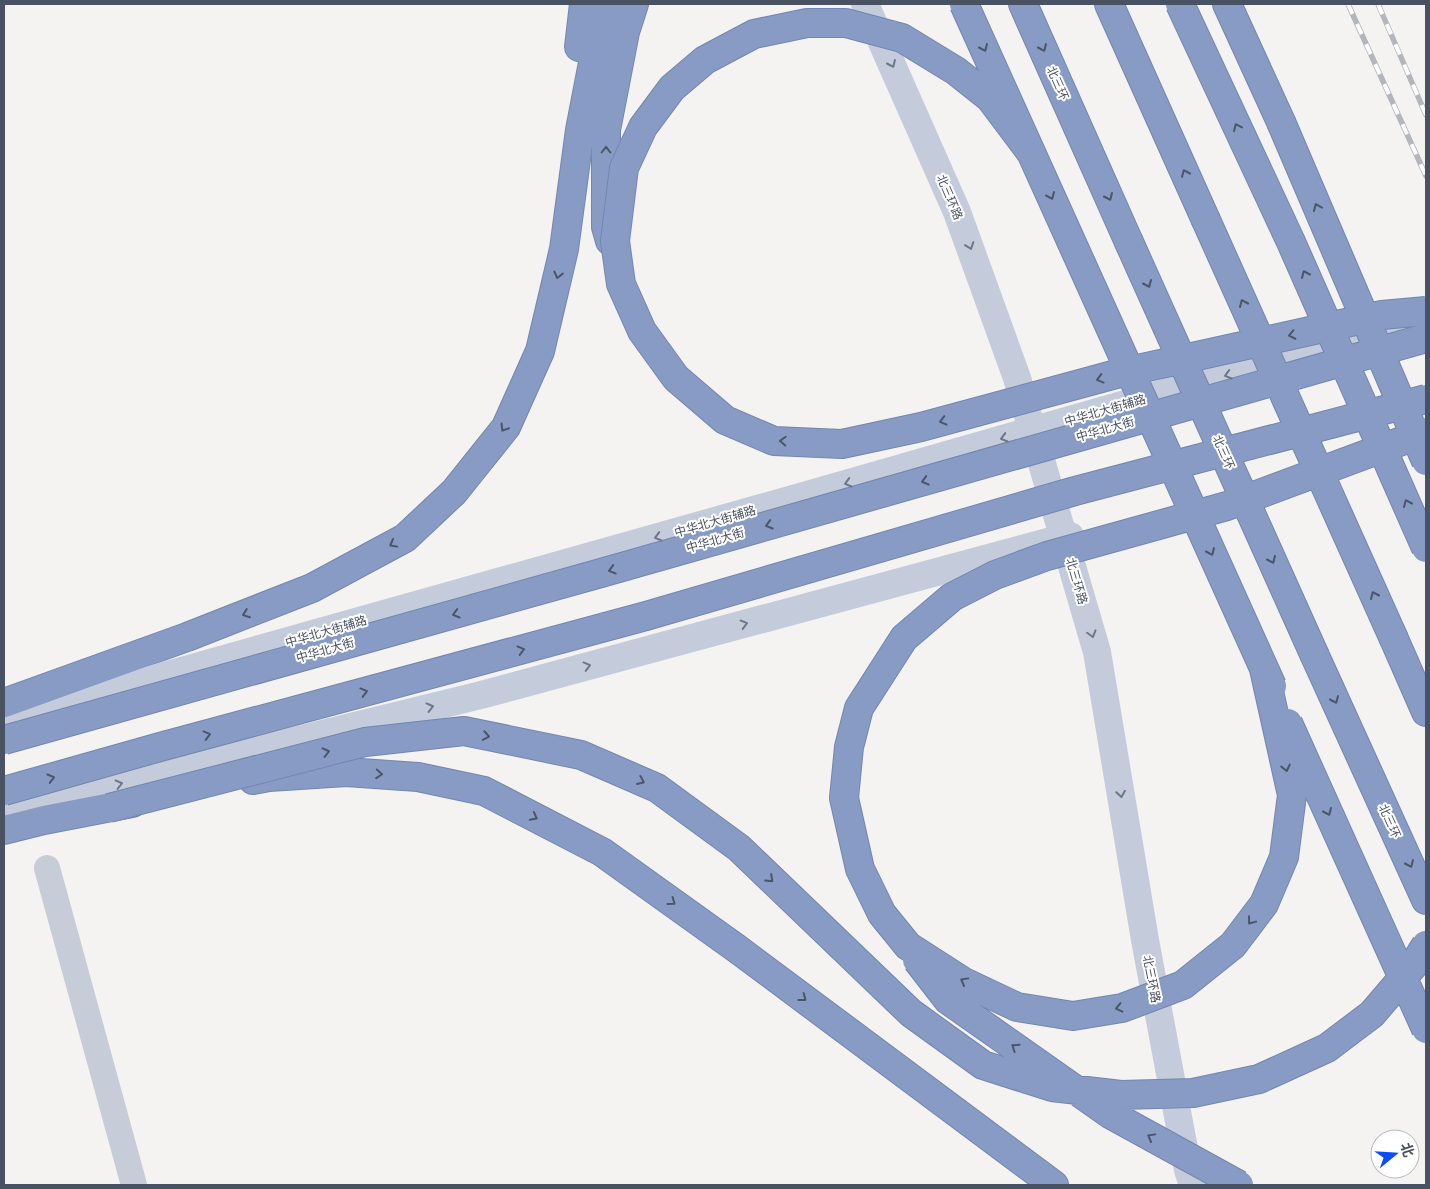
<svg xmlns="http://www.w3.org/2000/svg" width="1430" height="1189" viewBox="0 0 1430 1189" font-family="Ubuntu,'Noto Sans SC',sans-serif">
	<rect width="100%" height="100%" fill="#f5f3f2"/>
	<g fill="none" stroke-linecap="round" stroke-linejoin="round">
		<g stroke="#7286b0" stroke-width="30">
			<path id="highway" d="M1023,4L1128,240
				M1109,4L1205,218
				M1227,4L1281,122
				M579,47L584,4
				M610,241L606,227V130L625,32L634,4
				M1394,639L1426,712
				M1315,656L1426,900
				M4,703L187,637L312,588L405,538L454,492L506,427L540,351L564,249L580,130L602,16L606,4
				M253,780L269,777L346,772L418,777L484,791L602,852L736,948L1054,1185
				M4,830L44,820L132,803"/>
		</g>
		<path stroke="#c6ccd8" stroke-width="26" d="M47,868L134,1185"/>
		<path stroke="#c4ccdc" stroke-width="28" d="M865,4L957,212L1017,378L1097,652L1145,940L1188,1170L1193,1185
			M4,721L793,499L1426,318
			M4,812L481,695L1070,536"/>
		<use href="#highway" stroke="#879bc4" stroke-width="28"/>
		<g stroke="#b4b6bd" stroke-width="5.5">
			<path id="rail" d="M1348,4L1426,176
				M1378,4L1426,115"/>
		</g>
		<use href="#rail" stroke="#fff" stroke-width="4" stroke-dasharray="11" stroke-linecap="butt"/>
		<g stroke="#7286b0" stroke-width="30" stroke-linecap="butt">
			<path id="highway-bridge" d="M964,4L1272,686
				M1180,4L1291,242L1426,548
				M1281,122L1426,461
				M1032,154L990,98L956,71L902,38L846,23H807L754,34L705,60L672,88L643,127L624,168L615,241L621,284L642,331L676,378L725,420L774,441L842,444L921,427L1120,373L1382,315L1426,311
				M1205,218L1394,639
				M1128,240L1315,656
				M1264,669L1292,795L1284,857L1264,904L1233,945L1183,985L1122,1008L1073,1016L1017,1007L964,982L908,946L882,914L860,869L844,798L849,747L859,708L904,638L952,597L995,575L1047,556L1227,506L1426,432
				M1288,723L1426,1029
				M4,740L601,573L1426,338
				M4,791L160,747L646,616L1075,491L1426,399
				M109,808L365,742L464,731L581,755L657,788L739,848L911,1013L983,1065L1052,1087L1121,1095L1193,1093L1259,1079L1327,1048L1372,1014L1413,966L1426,945
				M917,960L948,1000L1110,1114L1239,1185"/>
		</g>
		<use href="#highway-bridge" stroke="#879bc4" stroke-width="28"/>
	</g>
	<defs><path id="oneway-chevron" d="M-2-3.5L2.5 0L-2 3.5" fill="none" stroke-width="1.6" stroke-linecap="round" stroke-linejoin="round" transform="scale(1.25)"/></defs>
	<g stroke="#4b5667">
		<use href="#oneway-chevron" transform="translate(984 48) rotate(66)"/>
		<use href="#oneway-chevron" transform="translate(1043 48) rotate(66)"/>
		<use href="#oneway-chevron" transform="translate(1237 127) rotate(-115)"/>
		<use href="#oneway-chevron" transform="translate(606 150) rotate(-90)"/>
		<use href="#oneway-chevron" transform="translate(1185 173) rotate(-114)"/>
		<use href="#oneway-chevron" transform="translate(1051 196) rotate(66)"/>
		<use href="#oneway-chevron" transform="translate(1109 197) rotate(66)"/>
		<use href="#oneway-chevron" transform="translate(1317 207) rotate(-113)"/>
		<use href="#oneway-chevron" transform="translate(1305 274) rotate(-114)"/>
		<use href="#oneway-chevron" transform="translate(558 275) rotate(104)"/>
		<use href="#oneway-chevron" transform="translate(1148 284) rotate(66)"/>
		<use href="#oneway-chevron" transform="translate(1243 303) rotate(-114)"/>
		<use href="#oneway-chevron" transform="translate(1292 335) rotate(168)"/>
		<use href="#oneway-chevron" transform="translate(1100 379) rotate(165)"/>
		<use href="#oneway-chevron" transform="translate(943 421) rotate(165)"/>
		<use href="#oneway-chevron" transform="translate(504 428) rotate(122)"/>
		<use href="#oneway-chevron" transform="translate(783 441) rotate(-177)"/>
		<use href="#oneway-chevron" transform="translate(925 481) rotate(164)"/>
		<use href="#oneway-chevron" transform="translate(1407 503) rotate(-114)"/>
		<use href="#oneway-chevron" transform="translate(769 525) rotate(164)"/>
		<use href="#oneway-chevron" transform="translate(393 544) rotate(151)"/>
		<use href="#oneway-chevron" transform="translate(1211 552) rotate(66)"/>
		<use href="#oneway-chevron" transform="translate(1272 560) rotate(66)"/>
		<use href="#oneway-chevron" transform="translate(612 570) rotate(164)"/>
		<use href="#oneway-chevron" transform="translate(1374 595) rotate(-114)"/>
		<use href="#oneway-chevron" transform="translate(246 614) rotate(159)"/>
		<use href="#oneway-chevron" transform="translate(456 614) rotate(164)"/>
		<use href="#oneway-chevron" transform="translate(521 650) rotate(-15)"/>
		<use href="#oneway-chevron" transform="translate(364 692) rotate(-15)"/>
		<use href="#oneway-chevron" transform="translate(1335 700) rotate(66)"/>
		<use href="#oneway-chevron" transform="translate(207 735) rotate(-15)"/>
		<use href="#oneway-chevron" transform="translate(486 736) rotate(11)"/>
		<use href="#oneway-chevron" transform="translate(326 752) rotate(-14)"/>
		<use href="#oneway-chevron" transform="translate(1286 768) rotate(77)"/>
		<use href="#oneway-chevron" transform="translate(379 774) rotate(4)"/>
		<use href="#oneway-chevron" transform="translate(51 778) rotate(-16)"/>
		<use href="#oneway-chevron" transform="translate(641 781) rotate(23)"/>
		<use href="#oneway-chevron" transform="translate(1328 812) rotate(66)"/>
		<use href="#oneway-chevron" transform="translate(534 817) rotate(28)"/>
		<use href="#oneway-chevron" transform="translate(1410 864) rotate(66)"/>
		<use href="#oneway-chevron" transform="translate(770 879) rotate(44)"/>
		<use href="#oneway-chevron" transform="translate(672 902) rotate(36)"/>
		<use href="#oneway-chevron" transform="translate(1251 921) rotate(127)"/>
		<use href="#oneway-chevron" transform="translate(964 981) rotate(-151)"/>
		<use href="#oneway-chevron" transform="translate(803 998) rotate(37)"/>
		<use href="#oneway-chevron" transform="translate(1119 1008) rotate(167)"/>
		<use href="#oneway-chevron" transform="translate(1015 1047) rotate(-145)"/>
		<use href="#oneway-chevron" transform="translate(1151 1137) rotate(-151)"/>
	</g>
	<g stroke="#6d7787">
		<use href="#oneway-chevron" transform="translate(892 64) rotate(66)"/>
		<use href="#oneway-chevron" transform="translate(970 246) rotate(70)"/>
		<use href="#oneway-chevron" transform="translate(1228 375) rotate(164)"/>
		<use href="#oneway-chevron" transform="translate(1004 438) rotate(164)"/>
		<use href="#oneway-chevron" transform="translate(848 483) rotate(164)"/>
		<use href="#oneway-chevron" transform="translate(658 537) rotate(164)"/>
		<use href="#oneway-chevron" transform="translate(744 624) rotate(-15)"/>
		<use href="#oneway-chevron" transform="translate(1092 634) rotate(74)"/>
		<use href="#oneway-chevron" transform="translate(587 666) rotate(-15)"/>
		<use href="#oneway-chevron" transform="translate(430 707) rotate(-14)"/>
		<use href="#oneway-chevron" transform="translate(119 784) rotate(-14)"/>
		<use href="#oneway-chevron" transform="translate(1121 794) rotate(81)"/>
	</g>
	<g text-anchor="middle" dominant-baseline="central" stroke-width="4" stroke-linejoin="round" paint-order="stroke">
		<g font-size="12" fill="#485262" stroke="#fff">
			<text transform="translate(1058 83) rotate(66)">北三环</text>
			<text transform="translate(950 197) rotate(67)">北三环路</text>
			<text transform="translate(1105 410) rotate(-16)">中华北大街辅路</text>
			<text transform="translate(1105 429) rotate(-16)">中华北大街</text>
			<text transform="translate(1224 452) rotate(66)">北三环</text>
			<text transform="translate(715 521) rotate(-16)">中华北大街辅路</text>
			<text transform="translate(715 540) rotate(-16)">中华北大街</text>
			<text transform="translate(1077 581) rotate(74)">北三环路</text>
			<text transform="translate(326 631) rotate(-16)">中华北大街辅路</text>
			<text transform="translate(325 650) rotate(-16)">中华北大街</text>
			<text transform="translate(1390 821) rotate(66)">北三环</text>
			<text transform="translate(1152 979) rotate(79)">北三环路</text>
		</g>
	</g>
	<rect width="1430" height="1189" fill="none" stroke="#485262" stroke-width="10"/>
	<g transform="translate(1395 1154) rotate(72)"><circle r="24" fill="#ffffff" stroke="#b6bac0"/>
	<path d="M0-4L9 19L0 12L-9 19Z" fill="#0d4ef4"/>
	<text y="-8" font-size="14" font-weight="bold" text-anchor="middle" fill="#485262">北</text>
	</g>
</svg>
